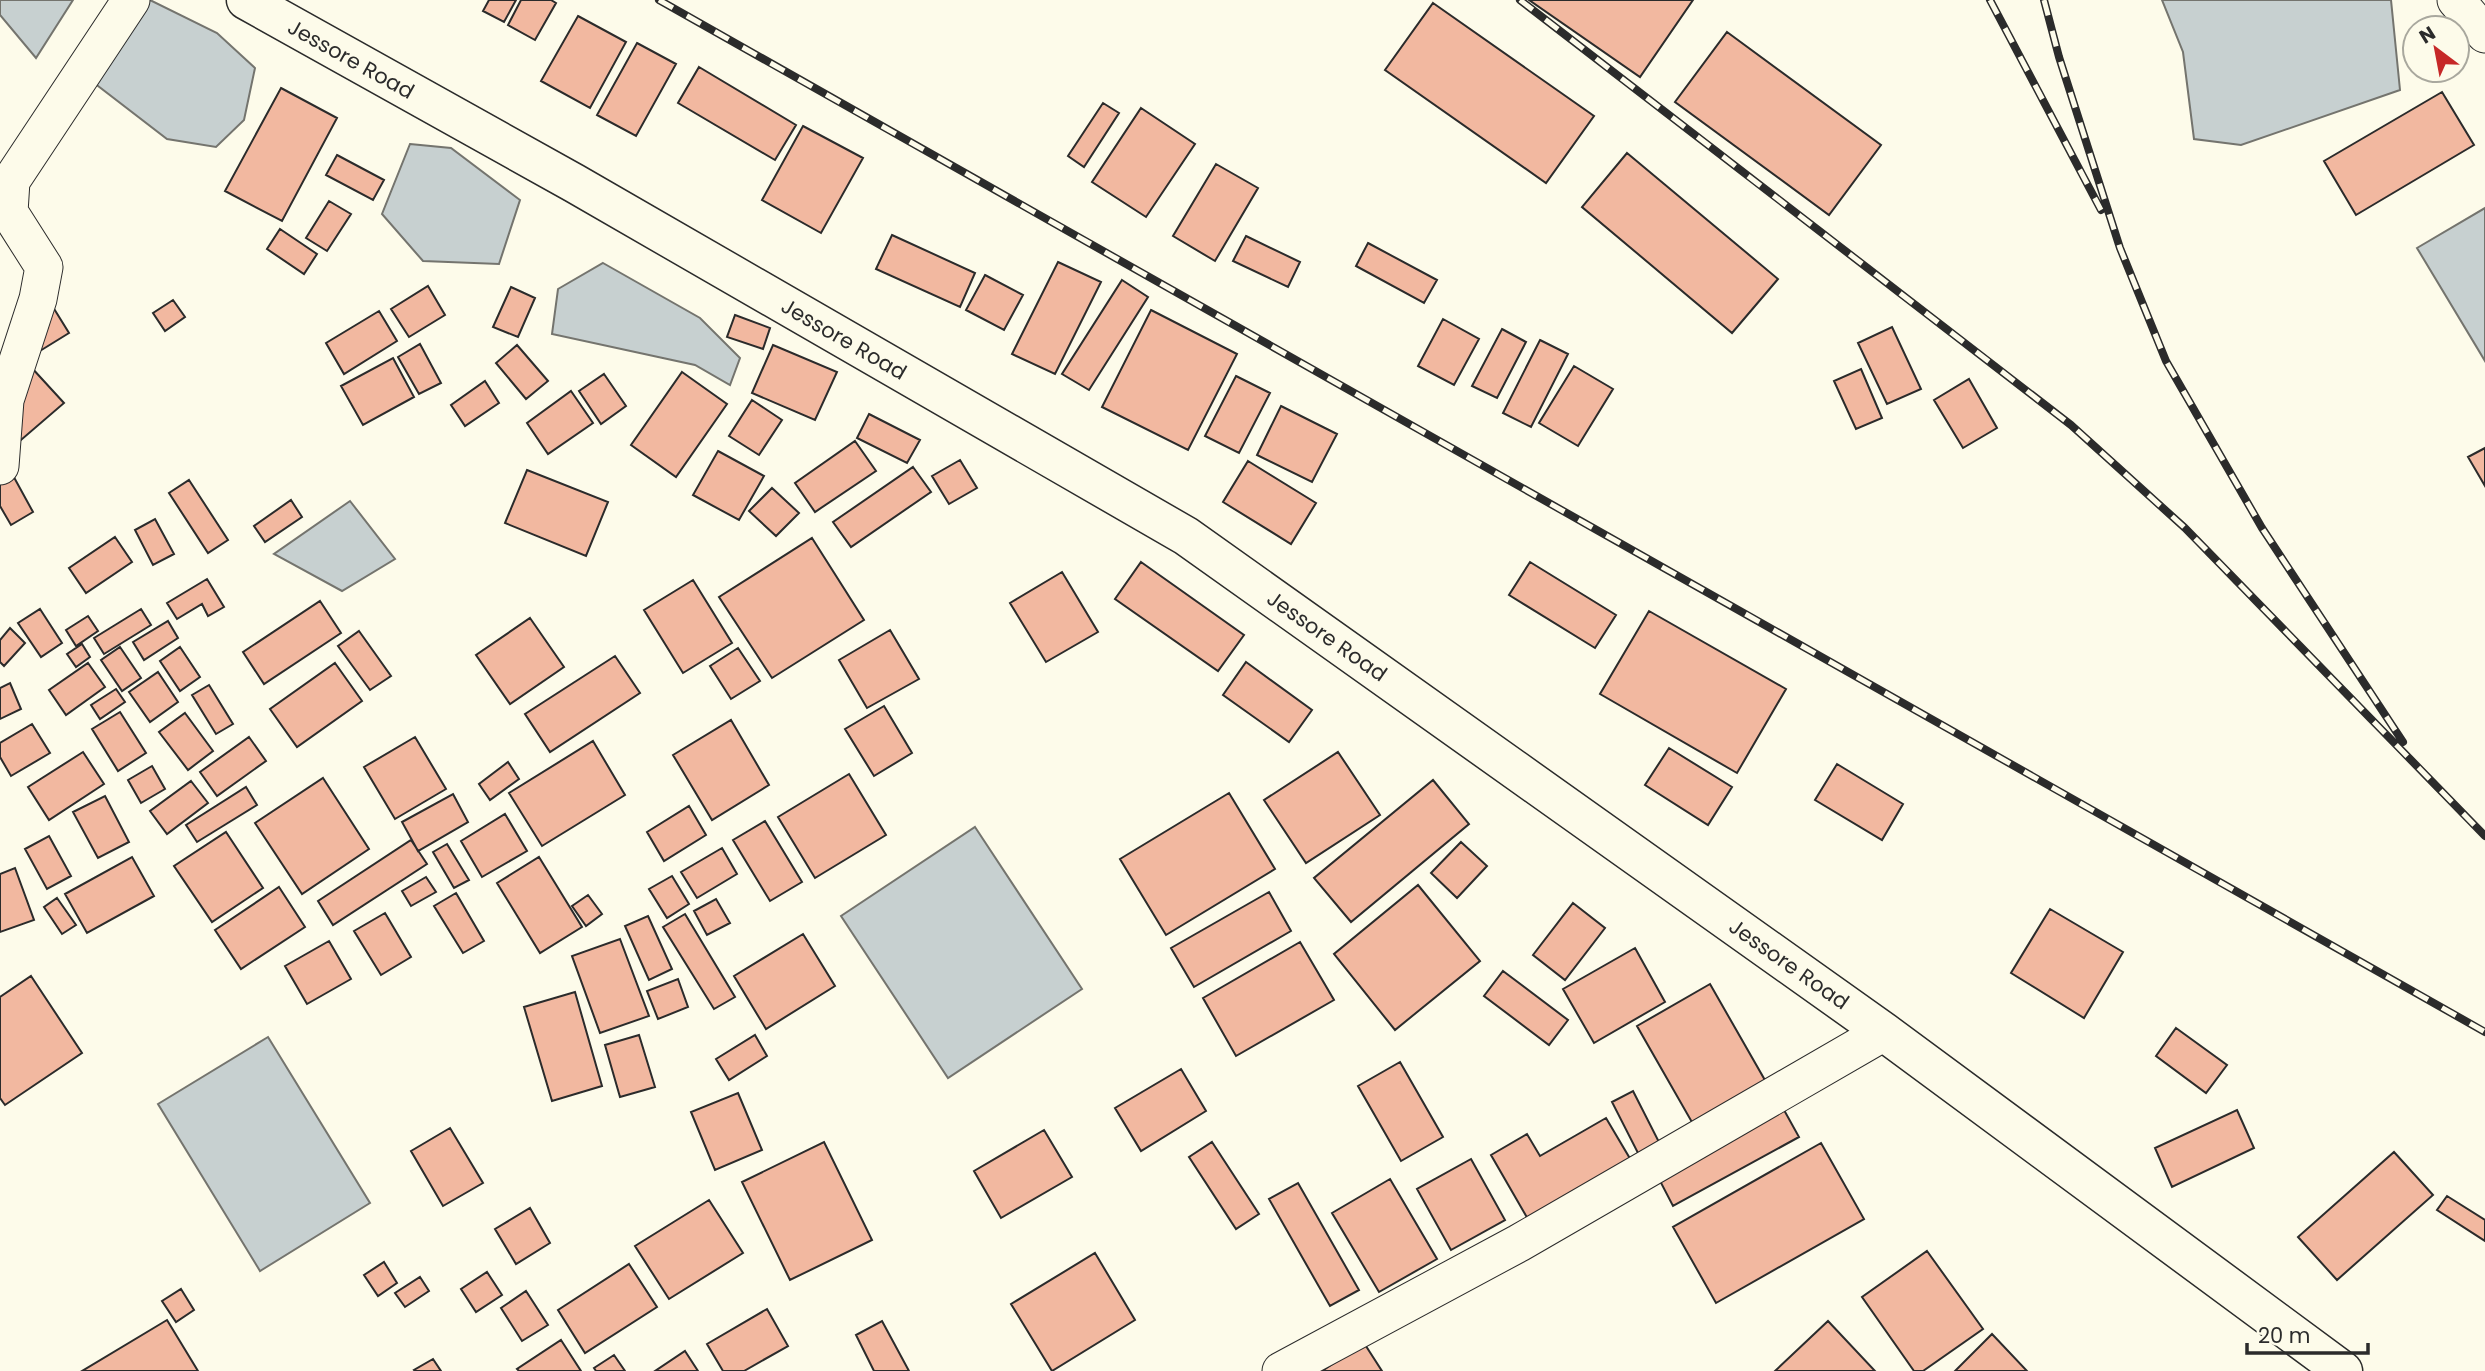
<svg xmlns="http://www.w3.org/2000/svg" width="2485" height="1371" viewBox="0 0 2485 1371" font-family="Poppins,sans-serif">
	<rect width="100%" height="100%" fill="#fdfbea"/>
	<path fill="#c7d0d0" stroke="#74746e" stroke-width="2" d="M0,0H73L36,58L0,15Z
		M138,0H150L217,33L255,68L244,120L216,147L167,139L89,79Z
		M2162,0H2391L2400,90L2241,145L2194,139L2183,52Z
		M410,144L451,148L520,200L499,264L423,261L382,214Z
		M2485,208V361L2417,248Z
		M603,263L700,318L740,358L730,385L695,365L552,334L558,289Z
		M350,501L395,559L342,591L274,554Z
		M975,827L1082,989L948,1078L841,916Z
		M268,1037L370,1203L260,1271L158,1104Z"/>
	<path fill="#f2b8a0" stroke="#2b2b2b" stroke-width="2" d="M489,0H516L504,22L483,11Z
		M521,0H551L556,3L535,40L508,25Z
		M1529,0H1693L1640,77Z
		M1433,3L1594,116L1546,183L1385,70Z
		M578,16L626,42L590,108L541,81Z
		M1727,32L1881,145L1829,215L1675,102Z
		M637,43L676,64L636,136L597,115Z
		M699,67L796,125L775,160L678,103Z
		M281,88L337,118L282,221L225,191Z
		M2442,92L2474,145L2356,215L2324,161Z
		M1103,103L1119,113L1084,167L1068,156Z
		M1141,108L1195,144L1146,217L1092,182Z
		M803,126L863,158L821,233L762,200Z
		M1627,153L1778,279L1732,333L1582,207Z
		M337,155L384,180L373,200L326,175Z
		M1216,164L1258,188L1215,261L1173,236Z
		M329,201L351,214L327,251L306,238Z
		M280,229L317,254L304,274L267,249Z
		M892,235L975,273L960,307L876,269Z
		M1246,236L1300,262L1288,287L1233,261Z
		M1368,243L1437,280L1424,303L1356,266Z
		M1058,262L1101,282L1055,374L1012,354Z
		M985,275L1023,295L1004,330L966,310Z
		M1122,280L1148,297L1089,390L1062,374Z
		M428,286L445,315L409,337L391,309Z
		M511,287L535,298L518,337L493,327Z
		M48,299L69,333L35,354Z
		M173,300L185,317L165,331L153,313Z
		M1151,310L1237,354L1188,450L1102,407Z
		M379,311L397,341L344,374L326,343Z
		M735,315L770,328L763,349L727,337Z
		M1443,319L1479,339L1454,385L1418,366Z
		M1892,327L1921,389L1887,404L1858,343Z
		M1502,329L1526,342L1497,398L1472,386Z
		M1540,340L1568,354L1531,427L1503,413Z
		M9,343L64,403L0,458Z
		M420,344L441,383L419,394L398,357Z
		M517,345L548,381L526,399L496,363Z
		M773,345L837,372L815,420L752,393Z
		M393,358L414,397L363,425L341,386Z
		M1574,366L1613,389L1578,446L1539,423Z
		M1861,369L1882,418L1856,429L1834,381Z
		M682,372L727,404L676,477L631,445Z
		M604,374L626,406L601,424L579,391Z
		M1236,376L1270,393L1239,453L1205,436Z
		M1969,379L1997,428L1963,448L1934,400Z
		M485,381L499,403L465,426L451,405Z
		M571,391L593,423L548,454L527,423Z
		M752,400L782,420L759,455L729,436Z
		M1281,406L1337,434L1312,482L1257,455Z
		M869,414L920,440L907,463L857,438Z
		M855,441L876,471L815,512L795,483Z
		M2485,448V486L2468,457Z
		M718,451L764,476L739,520L693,495Z
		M960,460L977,488L949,504L932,476Z
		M1248,461L1316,503L1291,544L1223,502Z
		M913,467L931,492L851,547L833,522Z
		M10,470L33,512L11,525L0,506V476Z
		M527,470L608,502L586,556L505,523Z
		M189,480L228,540L208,553L169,493Z
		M772,488L799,513L776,536L749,511Z
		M291,500L302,517L265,542L254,526Z
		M155,519L174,554L153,565L135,530Z
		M115,537L132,562L86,593L69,568Z
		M812,538L864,620L772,678L719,597Z
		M1141,562L1244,635L1218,671L1115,599Z
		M1530,562L1616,615L1595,648L1509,595Z
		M1062,572L1098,632L1046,662L1010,603Z
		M207,579L224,607L208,616L202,604L177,619L167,603Z
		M693,580L732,643L683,673L644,610Z
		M320,601L341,633L264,684L243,652Z
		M40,609L62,643L41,657L18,623Z
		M141,609L151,625L104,654L94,638Z
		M1649,611L1786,689L1737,773L1600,694Z
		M88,616L98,631L76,646L66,630Z
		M530,618L564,667L510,704L476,655Z
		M168,621L178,638L144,660L133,642Z
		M10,628L25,643L4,666L0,662V640Z
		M890,630L919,679L867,708L839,660Z
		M359,631L391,676L370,690L338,646Z
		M82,644L90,657L76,667L67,654Z
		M120,647L141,678L122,691L101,660Z
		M180,647L200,677L180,691L160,661Z
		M738,648L760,681L731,699L710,666Z
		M615,656L640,693L550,752L525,714Z
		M1246,662L1312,710L1289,742L1223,695Z
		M88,663L105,687L66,715L49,690Z
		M335,663L362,701L297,747L270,709Z
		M158,672L178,702L150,722L129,692Z
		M10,683L21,709L0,719V688Z
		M209,685L233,724L216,734L192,695Z
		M116,689L125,702L100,719L91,705Z
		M884,706L912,753L874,776L845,729Z
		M120,712L146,753L118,771L92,729Z
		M185,713L213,751L188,770L159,732Z
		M731,720L769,785L712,820L673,755Z
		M32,724L50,753L11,776L0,757V743Z
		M249,737L266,761L217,796L200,772Z
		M415,737L446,789L395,819L364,767Z
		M593,741L625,795L542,846L509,793Z
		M1669,748L1732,787L1708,825L1645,785Z
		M83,752L104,784L49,820L28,787Z
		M1338,752L1380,815L1306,863L1264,800Z
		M508,762L519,779L490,800L479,784Z
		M1837,764L1903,804L1882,840L1815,800Z
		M152,766L165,789L141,803L128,780Z
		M849,774L886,835L815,878L778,817Z
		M323,778L369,849L302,894L255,823Z
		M1433,780L1469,824L1351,922L1314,878Z
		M191,781L208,803L167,834L150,811Z
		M246,787L257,805L197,842L186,825Z
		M1229,793L1275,869L1166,935L1120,859Z
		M453,794L468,822L418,851L402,822Z
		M105,796L129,842L98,858L73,812Z
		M689,806L706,835L664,861L647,832Z
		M505,814L527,851L482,877L461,841Z
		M765,821L802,882L770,901L733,840Z
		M226,832L263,888L212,922L174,866Z
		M49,836L71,876L47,889L25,849Z
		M411,840L427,864L333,925L318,901Z
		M1461,842L1487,866L1457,898L1431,873Z
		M447,844L469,880L454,888L433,852Z
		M722,848L737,874L697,898L681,872Z
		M132,857L154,896L87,933L65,894Z
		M539,857L582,927L540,953L497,883Z
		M15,868L34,920L0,932V874Z
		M672,876L689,904L667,918L649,889Z
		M426,877L436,892L411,906L402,891Z
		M1418,885L1480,961L1395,1030L1334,954Z
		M279,887L305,927L241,969L215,930Z
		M1269,892L1291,931L1194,987L1171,948Z
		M456,893L484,941L463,953L434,906Z
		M588,895L602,914L586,926L572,906Z
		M57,898L76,925L62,934L44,907Z
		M716,899L730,923L707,935L694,911Z
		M1573,903L1605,928L1565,980L1533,955Z
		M2050,909L2123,952L2084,1018L2011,973Z
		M385,913L411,957L381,975L354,931Z
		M685,914L735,997L714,1009L663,927Z
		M648,916L672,969L649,980L625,926Z
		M803,934L835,986L766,1029L734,976Z
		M620,939L649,1016L600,1033L572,956Z
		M329,941L351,979L307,1004L285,966Z
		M1300,942L1334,1000L1236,1056L1203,998Z
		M1635,948L1665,1002L1594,1043L1563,989Z
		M1503,971L1568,1020L1549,1045L1484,996Z
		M31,976L82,1053L5,1105L0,1098V997Z
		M678,979L688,1007L658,1019L647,991Z
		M1710,984L1770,1089L1697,1131L1637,1026Z
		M575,992L602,1086L552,1101L524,1007Z
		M2176,1028L2227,1065L2206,1093L2156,1056Z
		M639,1035L655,1087L620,1097L605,1045Z
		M755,1035L767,1056L729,1080L716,1059Z
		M1400,1062L1443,1137L1401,1161L1358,1086Z
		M1181,1069L1206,1111L1141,1151L1115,1108Z
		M1633,1091L1662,1148L1641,1159L1612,1102Z
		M738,1093L762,1150L715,1170L691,1112Z
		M1784,1110L1799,1137L1673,1206L1659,1179Z
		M2237,1110L2254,1148L2172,1187L2155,1148Z
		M1606,1118L1632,1162L1529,1221L1491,1155L1527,1134L1540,1156Z
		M450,1128L483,1183L443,1206L411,1151Z
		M1044,1130L1072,1177L1001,1218L974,1171Z
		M824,1142L872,1240L790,1280L742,1182Z
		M1212,1142L1259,1214L1236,1229L1189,1157Z
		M1821,1143L1864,1219L1716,1303L1673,1227Z
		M2394,1152L2433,1195L2337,1280L2298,1237Z
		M1471,1159L1505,1220L1451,1250L1417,1189Z
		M1390,1179L1437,1259L1379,1292L1332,1213Z
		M1298,1183L1359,1290L1330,1306L1269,1199Z
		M2447,1196L2485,1220V1241L2437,1210Z
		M709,1200L743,1253L669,1299L635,1246Z
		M530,1208L550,1243L516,1264L495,1229Z
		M1927,1251L1983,1329L1923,1371H1914L1862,1297Z
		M1095,1253L1135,1320L1052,1371L1011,1304Z
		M384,1262L397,1283L378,1296L364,1275Z
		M629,1264L657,1307L585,1353L558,1310Z
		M487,1272L502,1295L476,1312L461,1289Z
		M420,1277L429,1291L405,1307L395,1293Z
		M181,1289L194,1310L176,1322L162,1301Z
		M526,1291L548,1325L522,1341L501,1308Z
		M767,1309L788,1346L744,1371H723L707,1344Z
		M167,1320L198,1371H82Z
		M882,1321L909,1371H874L856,1335Z
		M1828,1321L1875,1371H1775Z
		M1992,1334L2027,1371H1955Z
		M561,1340L581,1371H519L517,1369Z
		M1364,1343L1382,1371H1322Z
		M685,1351L698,1371H655Z
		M614,1355L625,1371H596L594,1368Z
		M433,1359L441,1371H415L414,1370Z"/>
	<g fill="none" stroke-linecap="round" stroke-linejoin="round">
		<g stroke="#2b2b2b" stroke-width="39">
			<path id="minor" d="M2456,0L2485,34
				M0,466L5,400L38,299L44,267L9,212L11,181L131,0
				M1281,1371L1519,1243L1884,1032"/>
		</g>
		<g stroke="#2b2b2b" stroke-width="41">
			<path id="trunk" d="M246,0L574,183L1186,536L1884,1032L2343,1371"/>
		</g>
		<use href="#minor" stroke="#fdfbea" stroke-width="37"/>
		<use href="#trunk" stroke="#fdfbea" stroke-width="38"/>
		<g stroke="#2b2b2b" stroke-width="8">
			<path id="rail" d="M659,0L2485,1032
				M1520,0L2071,425L2185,528L2485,836
				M1990,0L2101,210
				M2044,0L2059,57L2120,248L2166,361L2262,528L2403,742"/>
		</g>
		<use href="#rail" stroke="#fdfbea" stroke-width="5" stroke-dasharray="16" stroke-linecap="butt"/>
	</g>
	<g text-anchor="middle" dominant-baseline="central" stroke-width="5" stroke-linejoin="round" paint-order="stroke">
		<g font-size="21" fill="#2b2b2b" stroke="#fdfbea">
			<text transform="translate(351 59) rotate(29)">Jessore Road</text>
			<text transform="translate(844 339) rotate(30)">Jessore Road</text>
			<text transform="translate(1327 636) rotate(35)">Jessore Road</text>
			<text transform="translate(1789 964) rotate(35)">Jessore Road</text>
		</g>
	</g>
	<g transform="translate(2436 49) rotate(328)"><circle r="33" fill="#fdfbea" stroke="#a9a89e" stroke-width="2"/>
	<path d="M0-5L12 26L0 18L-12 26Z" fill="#c62828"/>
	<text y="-10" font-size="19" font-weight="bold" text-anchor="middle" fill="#2b2b2b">N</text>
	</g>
	<path d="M2247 1343v10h121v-10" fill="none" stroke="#2b2b2b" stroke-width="3.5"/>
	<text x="2258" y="1343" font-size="21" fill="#2b2b2b" stroke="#fdfbea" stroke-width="5" paint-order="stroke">20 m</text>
</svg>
